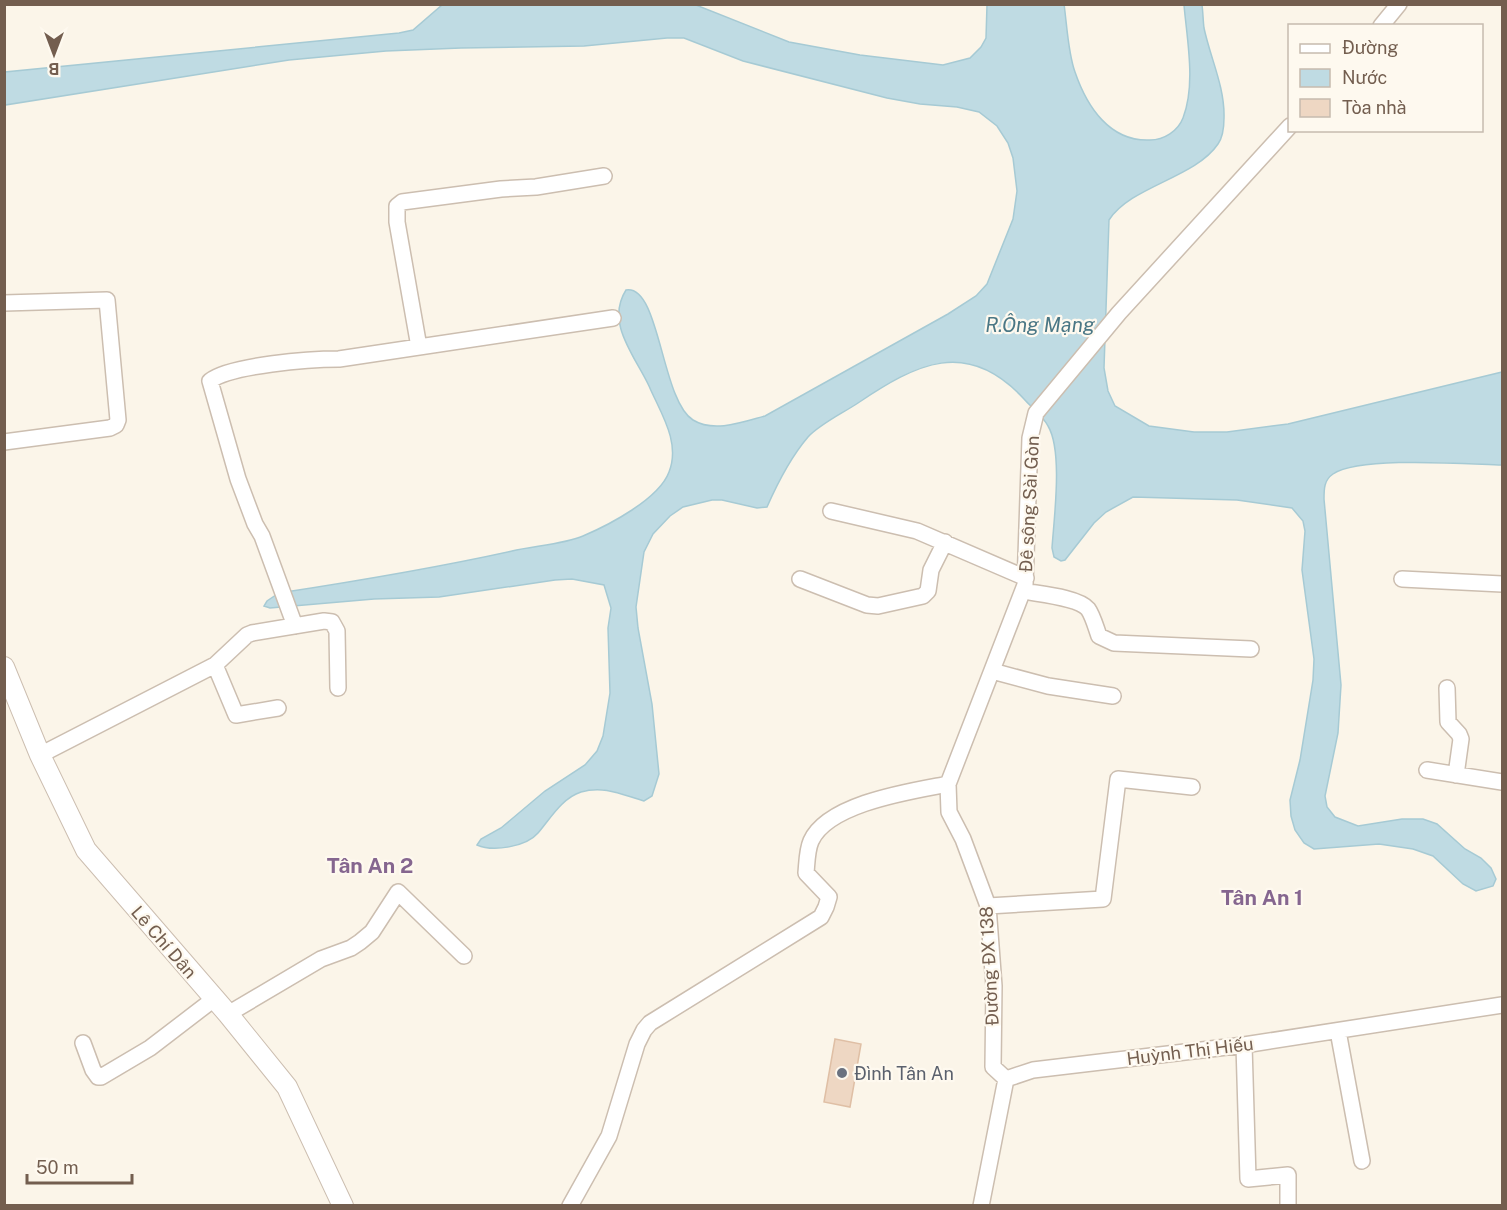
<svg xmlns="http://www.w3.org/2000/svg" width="1507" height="1210" viewBox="0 0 1507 1210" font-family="'Public Sans',sans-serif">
	<rect width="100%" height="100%" fill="#fbf5e9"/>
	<path fill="#bfdbe3" stroke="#a6cad4" stroke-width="1.5" d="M1064,4C1067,25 1068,53 1075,72C1087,107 1110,142 1150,140C1164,140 1178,131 1183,118C1196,84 1187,40 1184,5H1202C1203,12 1203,20 1204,28C1210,57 1225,87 1224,118C1224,126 1223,137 1218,144C1195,178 1131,186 1109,220L1104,368L1108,391L1115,406L1149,426L1194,432H1227L1288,424L1502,372V465C1466,464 1360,456 1333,474C1324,480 1324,489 1324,499L1341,685L1338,733L1325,796L1327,807L1335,817L1358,826L1402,819H1423L1437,824L1465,849L1481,858L1491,868L1496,879L1493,886L1476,891L1463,884L1433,856L1413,849L1379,844L1314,849L1304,843L1295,830L1291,816L1290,800L1300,760L1313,680L1314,659L1302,570L1305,531L1303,521L1292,508L1237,500L1133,497L1106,512L1094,523L1065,560L1061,561L1054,557L1052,548C1054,518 1063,451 1048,426C1043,416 1031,407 1024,399C967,337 916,364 858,403C843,413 820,424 808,437C790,458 778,482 767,507L757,508L722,500H712L683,507L670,516L653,534L644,552L636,607L638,628L652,704L659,774L652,796L644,801C623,795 604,785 581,792C562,798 550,819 538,833C526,847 493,852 477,845L481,839L501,828L545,791L585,765L597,751L603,736L610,693L608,628L611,608L604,585L572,579L555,580L439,597L374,599L270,608L264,606L267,601L279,593C357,581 435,568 512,551C533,546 565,544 583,536C609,525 659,499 669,472C681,442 660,412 649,386C635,356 605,323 626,290C660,284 661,400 693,420C714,433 743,422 765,416L948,314L976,296L987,284L1013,219L1017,191L1013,158L1008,143L997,126L979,112L957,107L920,104L887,98L743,61L684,38H667L584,46L461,48L386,51L289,60L5,105V72L399,33L413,30L442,5H696L789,42L860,55L943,65L970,58L981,47L986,38L987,5Z"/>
	<path fill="#eed7c3" stroke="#dfbfa5" stroke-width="1.5" d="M835,1039L861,1044L850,1107L824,1102Z"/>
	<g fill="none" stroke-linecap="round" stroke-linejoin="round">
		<g stroke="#ccbeb0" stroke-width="18">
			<path id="minor" d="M1381,26L1399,4
				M4,303L107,300L118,420L116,425L110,428L4,442
				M419,347L397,222V206L402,202L501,189L536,187L604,176
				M831,511L917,531L1026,578
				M800,579L867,605L878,606L923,596L928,591L931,570L945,542
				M1402,579L1502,584
				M1023,591C1038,594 1078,597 1088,609C1093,616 1096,628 1099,636L1114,643L1251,649
				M295,626L262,536L255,524L238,479L210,381C230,365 311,359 339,359L613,318
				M215,665L236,715L278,708
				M992,671L1048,686L1113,696
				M1447,688L1448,722L1459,734L1461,739L1456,775
				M40,755L215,665L247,635L252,633L324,621L332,622L337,631L338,688
				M1427,770L1502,782
				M988,906L1103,899L1118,779L1192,787
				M228,1014L321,959L351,948L360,942L372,932L398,892L464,956
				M1338,1031L1362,1161
				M83,1043L93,1070L98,1077H101L150,1048L214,999
				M1244,1045L1248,1179L1288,1175V1206
				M1006,1079L993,1067L994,986L988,906L963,839L949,812L948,784L1025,585L1030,438L1036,413L1119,313L1290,126
				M1006,1079L1033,1070L1244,1045L1502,1005
				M570,1206L609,1136L637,1044L644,1030L650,1023L821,917L826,907L829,897L806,873C807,862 807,850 811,841C828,803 912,791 948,784
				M981,1206L1006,1079"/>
		</g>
		<g stroke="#ccbeb0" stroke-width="22">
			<path id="tertiary" d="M4,667L40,755L86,850L228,1014L287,1087L343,1206"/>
		</g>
		<use href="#minor" stroke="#fff" stroke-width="15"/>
		<use href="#tertiary" stroke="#fff" stroke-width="20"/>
	</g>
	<circle fill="#6b7280" stroke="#fef9ef" stroke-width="2" cx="842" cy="1073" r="6"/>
	<g text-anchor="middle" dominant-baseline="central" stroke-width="4.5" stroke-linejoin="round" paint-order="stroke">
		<g font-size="18" fill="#735e4f" stroke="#fef9ef">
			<text transform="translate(1029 504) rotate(-87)">Đê sông Sài Gòn</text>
			<text transform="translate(164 942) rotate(49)">Lê Chí Dân</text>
			<text transform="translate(989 966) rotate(-93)">Đường ĐX 138</text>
			<text transform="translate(1190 1051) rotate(-7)">Huỳnh Thị Hiếu</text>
		</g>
		<g font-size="18" fill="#5b616d" stroke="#fef9ef" text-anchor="start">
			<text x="854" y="1073">Đình Tân An</text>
		</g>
		<g font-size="20" font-style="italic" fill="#4a7785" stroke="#fef9ef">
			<text x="1040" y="325">R.Ông Mạng</text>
		</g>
		<g font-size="21" font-weight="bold" fill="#85668f" stroke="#fef9ef">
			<text x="370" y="865">Tân An 2</text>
			<text x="1262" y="897">Tân An 1</text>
		</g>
	</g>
	<rect width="1507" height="1210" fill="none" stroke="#735e4f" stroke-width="12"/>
	<rect x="1288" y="24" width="195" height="108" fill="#fef9ef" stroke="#c6bbaf" stroke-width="1.5"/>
	<rect x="1300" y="44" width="30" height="9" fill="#ffffff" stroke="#c6bbaf" stroke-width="1.5"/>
	<text x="1342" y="54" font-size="18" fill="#735e4f">Đường</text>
	<rect x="1300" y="69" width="30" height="18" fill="#bfdbe3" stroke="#c6bbaf" stroke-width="1.5"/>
	<text x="1342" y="84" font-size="18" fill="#735e4f">Nước</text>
	<rect x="1300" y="99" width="30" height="18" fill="#eed7c3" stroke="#c6bbaf" stroke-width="1.5"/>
	<text x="1342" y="114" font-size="18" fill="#735e4f">Tòa nhà</text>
	<g transform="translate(54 54) rotate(180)" stroke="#fef9ef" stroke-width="4.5" paint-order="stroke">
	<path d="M0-4.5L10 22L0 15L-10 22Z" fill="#735e4f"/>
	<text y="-9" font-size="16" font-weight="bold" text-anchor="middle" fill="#735e4f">B</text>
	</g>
	<path d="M27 1174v9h105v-9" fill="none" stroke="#735e4f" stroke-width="3"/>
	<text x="36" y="1174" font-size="18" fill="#735e4f" stroke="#fef9ef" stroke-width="4.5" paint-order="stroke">50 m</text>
</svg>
